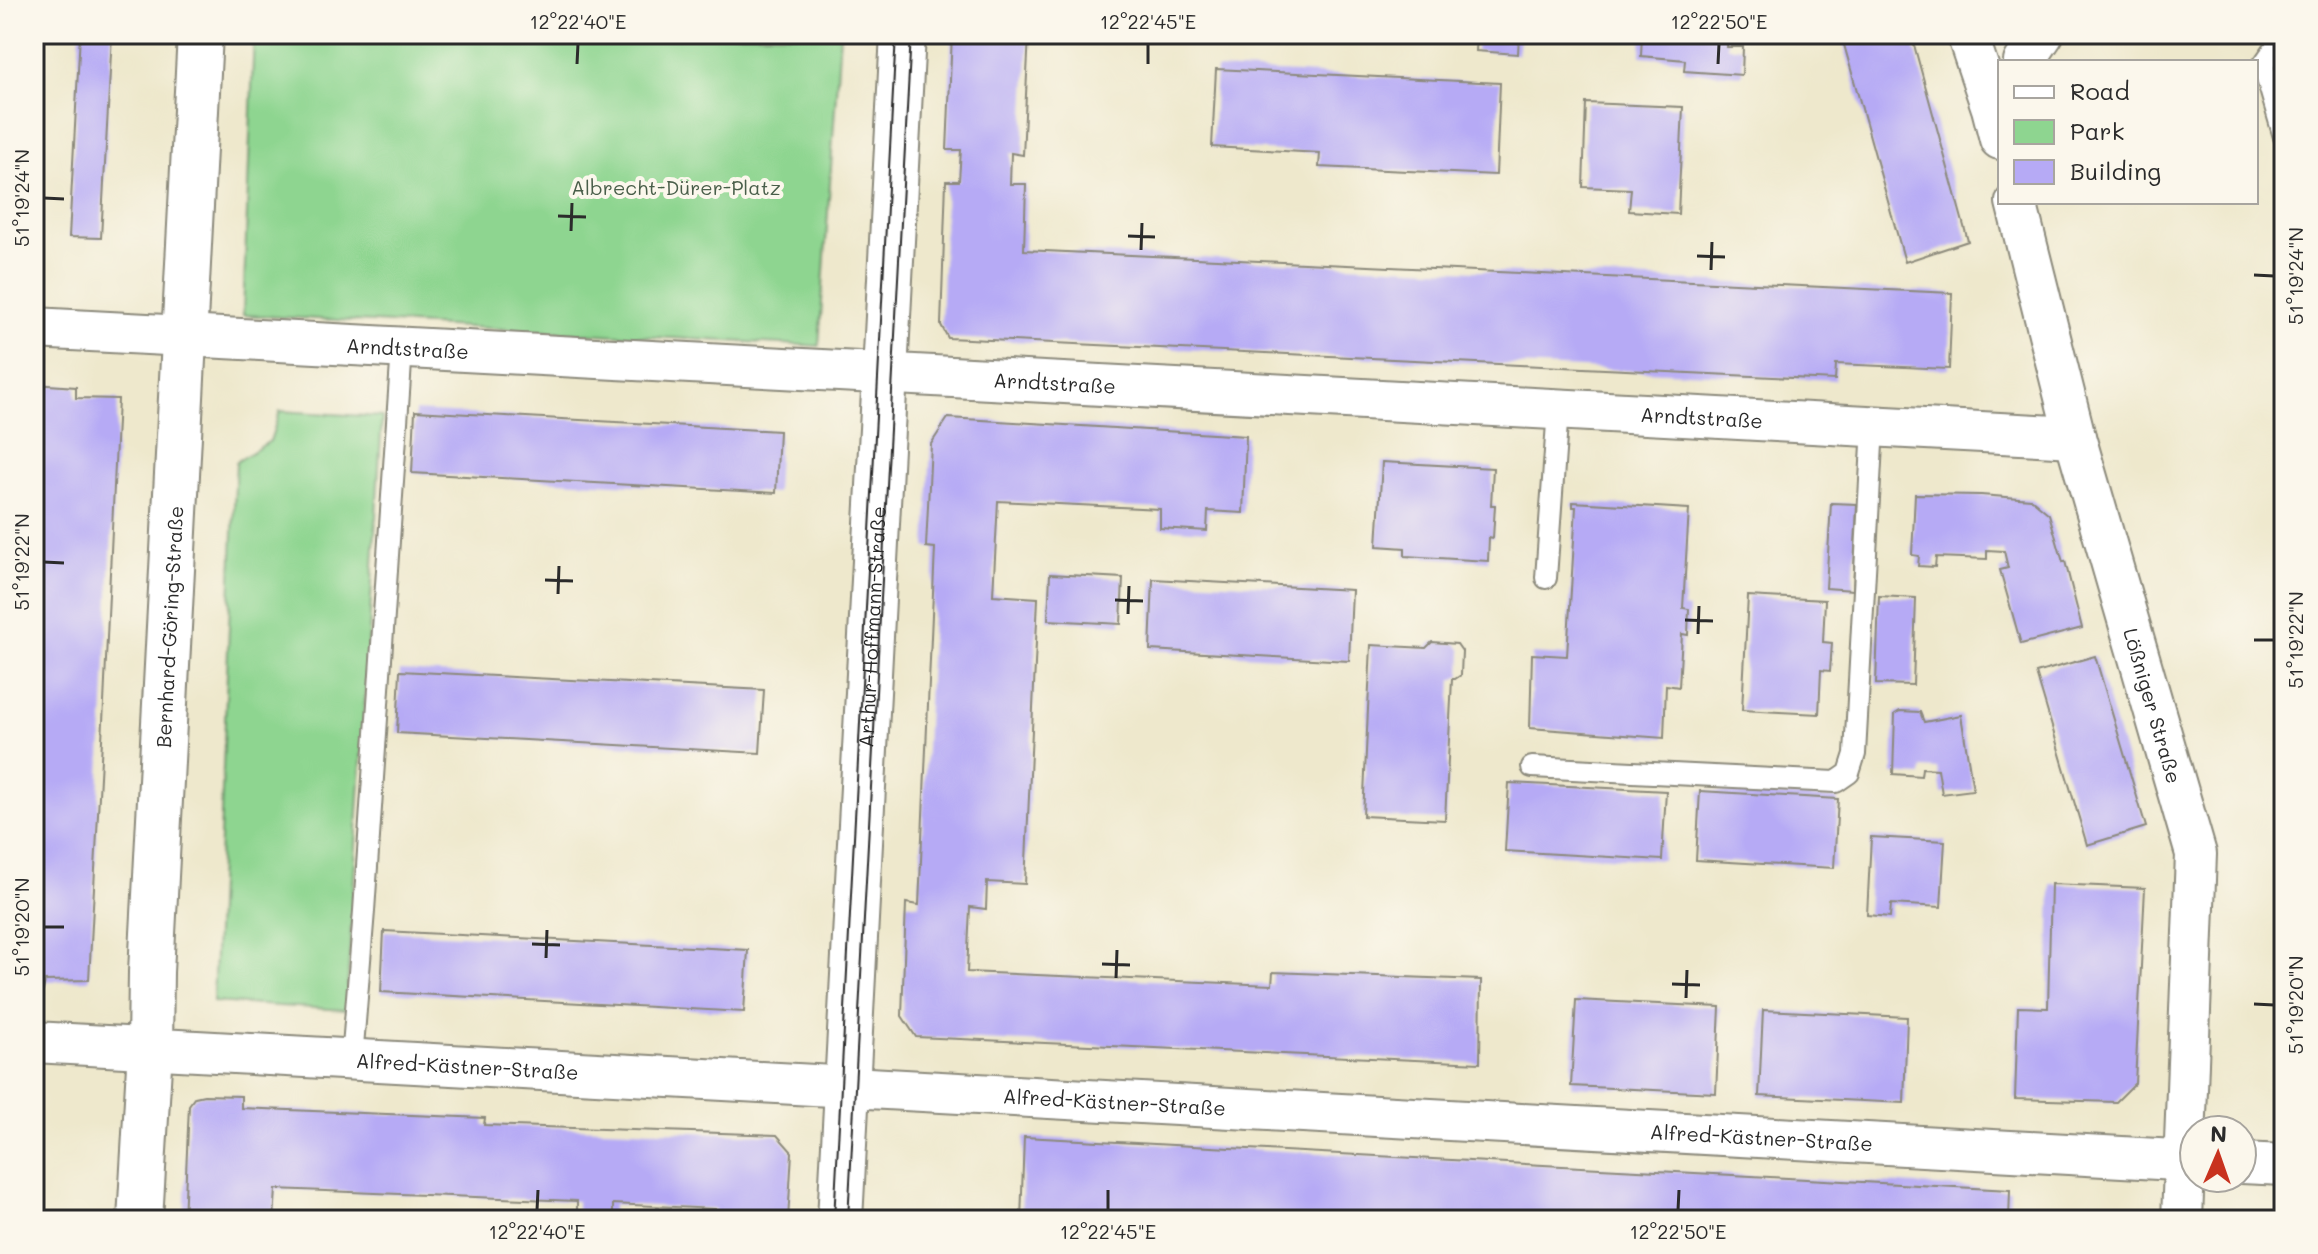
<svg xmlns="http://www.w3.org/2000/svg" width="2318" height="1254" viewBox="0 0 2318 1254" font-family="Mali,sans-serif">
	<rect width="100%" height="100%" fill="#fbf7ec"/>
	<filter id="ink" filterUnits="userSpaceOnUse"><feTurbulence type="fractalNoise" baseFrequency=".0125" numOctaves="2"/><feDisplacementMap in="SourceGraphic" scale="16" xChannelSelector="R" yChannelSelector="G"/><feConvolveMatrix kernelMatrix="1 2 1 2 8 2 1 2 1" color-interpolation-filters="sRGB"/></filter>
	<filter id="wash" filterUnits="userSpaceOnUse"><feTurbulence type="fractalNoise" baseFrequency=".006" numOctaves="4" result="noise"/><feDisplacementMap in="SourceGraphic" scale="32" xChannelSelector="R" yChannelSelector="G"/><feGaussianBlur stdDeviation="1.8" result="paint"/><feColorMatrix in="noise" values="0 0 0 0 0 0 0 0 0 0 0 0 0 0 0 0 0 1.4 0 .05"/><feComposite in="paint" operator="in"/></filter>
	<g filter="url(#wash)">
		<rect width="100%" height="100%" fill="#eee8cc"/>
		<path fill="#8ed590" stroke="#5c805e" stroke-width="2" d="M254,34H840L819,346L243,315Z
			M280,411L382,417L346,1010L213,1002L236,462L270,441Z"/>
		<g id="blocks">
			<path fill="#b6aaf5" d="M80,34H112L101,238L69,237Z
				M952,34H1029L1023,155L1011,153L1010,184H1026L1024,250L1952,293L1949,369L1836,364L1835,380L948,338L941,325L946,181H959L961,150H947Z
				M1477,34H1519L1518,54L1476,51Z
				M1642,34H1728L1727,47H1743L1742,75L1684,71L1685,60L1641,56Z
				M1841,34H1911L1968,241L1905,262Z
				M1216,69L1500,83L1496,175L1319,167L1320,153L1212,147Z
				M1586,103L1683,107L1678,214L1629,211L1631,189L1583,187Z
				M34,384L76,387V398L118,399L104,703L89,980L45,981L43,991H34Z
				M415,411L779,431L776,493L412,473Z
				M948,418L1246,436L1243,513L1208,511L1207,531L1160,528V509L998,501L993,595L1038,598L1025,884L987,882L986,909L970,907L967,972L1272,985L1273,972L1481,980L1480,1063L916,1037L902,1016L906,903L919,905L935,548L926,547L931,444Z
				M1382,462L1493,468L1491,505H1495L1493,538L1489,537L1488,561L1405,556V548L1377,546Z
				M1915,494L1981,495L2031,499L2049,514L2063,562L2065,561L2082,628L2021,644L2000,570L2008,568L2004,551L1987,550V559L1936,557L1935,567L1918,566L1919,556L1912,555Z
				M1573,502L1689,509L1683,608L1689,609L1688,635L1682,634L1679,687L1666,685L1664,738L1530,728L1532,654L1567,656L1576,507H1573Z
				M1831,503L1857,504L1853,590L1826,588Z
				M1050,574L1123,578L1121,624L1048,620Z
				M1153,579L1352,590L1349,661L1150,650Z
				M1748,596L1825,600L1823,642L1832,643L1830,671L1821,670L1819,714L1742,710Z
				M1879,596L1916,598L1913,685L1876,684Z
				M1432,642L1457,644L1462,651L1461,675L1455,679H1452L1445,820L1363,816L1371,645L1426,648Z
				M2095,656L2146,827L2087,845L2036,673Z
				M400,671L764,690L760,753L397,733Z
				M1900,711L1920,712L1924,722L1961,715L1973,790L1942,794L1938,769L1922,768L1921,776L1893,774L1895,714Z
				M1509,783L1666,791L1662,860L1505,851Z
				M1700,791L1838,799L1834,868L1696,860Z
				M1871,837L1945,841L1941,907L1891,904L1890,917L1867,915Z
				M2051,884L2145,888L2135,1083L2116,1102L2015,1099L2018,1007L2048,1008Z
				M384,931L748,950L744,1012L381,992Z
				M1576,1000L1720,1007L1716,1093L1571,1086Z
				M1763,1010L1907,1017L1904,1103L1759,1096Z
				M204,1095L241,1096V1108L485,1118L484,1125L777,1135L792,1152L788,1220H714L715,1209L613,1204V1220H577V1201L276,1189L274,1220H184L189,1105L195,1097Z
				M1024,1137L2010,1190L2009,1220H1021Z"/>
		</g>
	</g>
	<g filter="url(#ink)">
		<use href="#blocks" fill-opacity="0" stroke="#8c8a7c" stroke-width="2"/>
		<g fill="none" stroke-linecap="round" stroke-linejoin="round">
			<g stroke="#8c8a7c" stroke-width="24">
				<path id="service" d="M2284,35L2263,65L2284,137
					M1546,578L1558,409
					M1532,767L1836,782L1849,773L1855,754L1873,426
					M352,1059L364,911L402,348"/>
			</g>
			<g stroke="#8c8a7c" stroke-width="44">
				<g id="minor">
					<path d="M1967,34L1992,108L2000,139"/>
					<path d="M2024,62L2043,34"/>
					<path id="s1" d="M2016,202L2075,437L2196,854L2182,1220"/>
					<path id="s2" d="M34,328L2075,437"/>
					<path id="s3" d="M34,1042L2194,1161"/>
					<path d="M2242,1163L2284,1165"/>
				</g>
			</g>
			<g stroke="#8c8a7c" stroke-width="48">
				<g id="tertiary">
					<path id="s4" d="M140,1220L150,1048L151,972L200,34"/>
					<path id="s5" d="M840,1220L903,34"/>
				</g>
			</g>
			<use href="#service" stroke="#fff" stroke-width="20"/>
			<use href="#minor" stroke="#fff" stroke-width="40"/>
			<use href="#tertiary" stroke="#fff" stroke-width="44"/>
			<path stroke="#2b2b2b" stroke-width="2" d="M834,1220L896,34
				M848,1220L911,34"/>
		</g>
	</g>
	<path fill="none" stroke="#2b2b2b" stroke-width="3" d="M577,64L578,44M1148,64V44M1718,64L1719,44M44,198L64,199M558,216L586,217M571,231L572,203M1128,236L1155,237M1141,250L1142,223M1697,256L1725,257M1711,270L1712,242M2254,275L2274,276M44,562L64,563M545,580L573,581M558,594L559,566M1115,600L1143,601M1128,614L1129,586M1685,620L1713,621M1698,634L1699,606M2254,640H2274M44,927H64M532,944L560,945M546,958L547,930M1102,964L1130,965M1116,978L1117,950M1672,984L1700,985M1686,998L1687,970M2254,1004L2274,1005M537,1210L538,1190M1108,1210V1190M1678,1210L1679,1190"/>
	<g text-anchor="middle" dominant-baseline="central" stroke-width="8" stroke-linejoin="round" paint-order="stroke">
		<g font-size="20" fill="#495e49" stroke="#fbf7ec">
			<text x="676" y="187">Albrecht-Dürer-Platz</text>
		</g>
		<g font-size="20" fill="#2b2b2b" stroke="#fbf7ec">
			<text stroke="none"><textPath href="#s2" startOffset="374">Arndtstraße</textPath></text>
			<text stroke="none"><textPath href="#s2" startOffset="1022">Arndtstraße</textPath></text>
			<text stroke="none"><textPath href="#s2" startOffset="1670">Arndtstraße</textPath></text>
			<text stroke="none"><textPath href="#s4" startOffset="594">Bernhard-Göring-Straße</textPath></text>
			<text stroke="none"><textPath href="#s5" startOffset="594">Arthur-Hoffmann-Straße</textPath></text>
			<text stroke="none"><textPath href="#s1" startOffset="522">Lößniger Straße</textPath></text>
			<text stroke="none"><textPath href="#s3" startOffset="434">Alfred-Kästner-Straße</textPath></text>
			<text stroke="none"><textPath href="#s3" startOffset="1082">Alfred-Kästner-Straße</textPath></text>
			<text stroke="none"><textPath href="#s3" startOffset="1730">Alfred-Kästner-Straße</textPath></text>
		</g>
	</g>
	<rect width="2318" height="1254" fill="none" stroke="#fbf7ec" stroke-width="88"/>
	<rect x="1998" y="60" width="260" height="144" fill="#fbf7ec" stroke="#a8a59f" stroke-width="2"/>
	<rect x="2014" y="86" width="40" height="12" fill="#ffffff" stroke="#a8a59f" stroke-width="2"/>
	<text x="2070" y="100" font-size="24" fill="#2b2b2b">Road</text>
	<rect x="2014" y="120" width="40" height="24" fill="#8ed590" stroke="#a8a59f" stroke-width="2"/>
	<text x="2070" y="140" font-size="24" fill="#2b2b2b">Park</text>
	<rect x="2014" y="160" width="40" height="24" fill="#b6aaf5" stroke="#a8a59f" stroke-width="2"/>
	<text x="2070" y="180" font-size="24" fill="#2b2b2b">Building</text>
	<g transform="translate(2218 1154) rotate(2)"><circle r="38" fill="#fbf7ec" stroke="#a8a59f" stroke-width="2"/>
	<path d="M0-6L14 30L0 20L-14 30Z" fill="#c8321e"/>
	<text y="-12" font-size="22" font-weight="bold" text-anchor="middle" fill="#2b2b2b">N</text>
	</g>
	<rect x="44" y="44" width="2230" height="1166" fill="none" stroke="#2b2b2b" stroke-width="3"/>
	<g font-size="20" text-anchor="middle" fill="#2b2b2b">
		<text x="578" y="29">12°22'40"E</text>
		<text x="1148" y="29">12°22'45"E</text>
		<text x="1719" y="29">12°22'50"E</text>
		<text transform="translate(22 198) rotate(-90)" y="7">51°19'24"N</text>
		<text transform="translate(2296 276) rotate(-90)" y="7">51°19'24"N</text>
		<text transform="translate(22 562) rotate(-90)" y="7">51°19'22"N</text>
		<text transform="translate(2296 640) rotate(-90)" y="7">51°19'22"N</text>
		<text transform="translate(22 927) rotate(-90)" y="7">51°19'20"N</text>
		<text transform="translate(2296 1005) rotate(-90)" y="7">51°19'20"N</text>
		<text x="537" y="1239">12°22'40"E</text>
		<text x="1108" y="1239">12°22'45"E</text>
		<text x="1678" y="1239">12°22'50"E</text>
	</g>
</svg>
